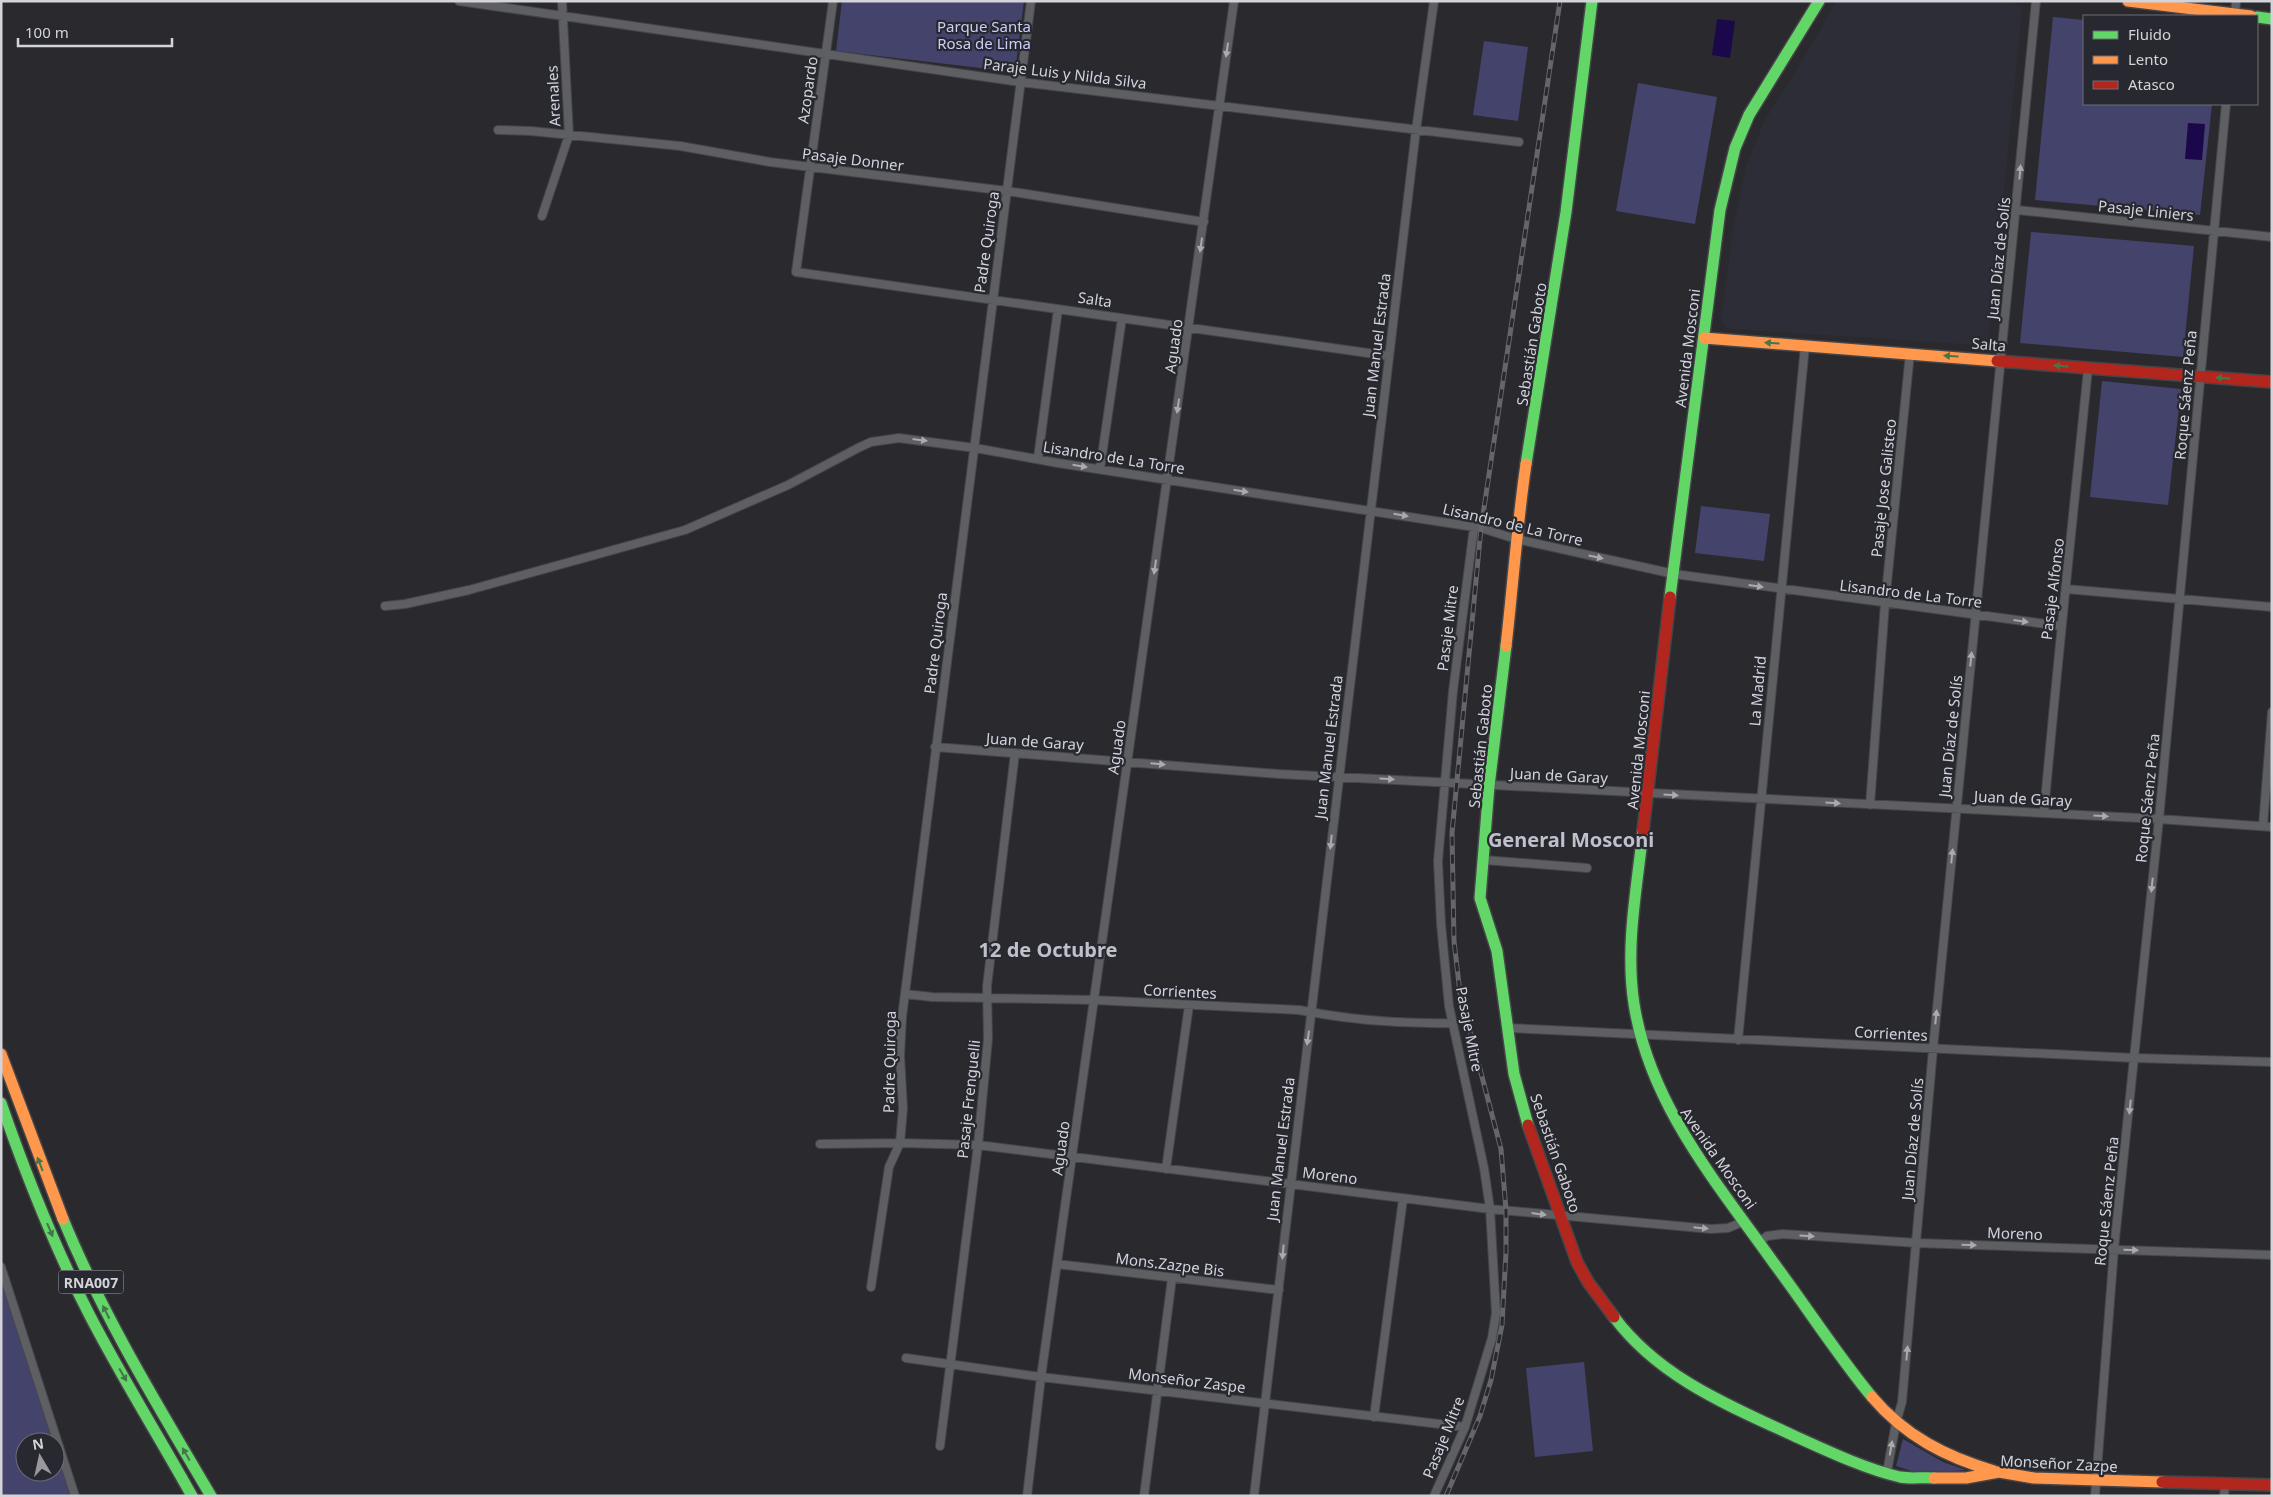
<svg xmlns="http://www.w3.org/2000/svg" width="2273" height="1497" viewBox="0 0 2273 1497" font-family="'Noto Sans',sans-serif">
	<rect width="100%" height="100%" fill="#2a2a2e"/>
	<path fill="#2d2d38" d="M1836,1H2003L2014,3L2022,11L1990,325L1988,340L1980,345L1729,329L1721,320L1734,224L1746,167L1764,122L1807,53Z"/>
	<path fill="#44436c" fill-rule="evenodd" d="M842,1H1024L1015,72L836,51Z
		M2053,17L2084,20V104H2212L2200,215L2035,200Z
		M1484,41L1528,47L1518,121L1473,115Z
		M1638,83L1717,97L1695,224L1616,211Z
		M2031,232L2194,246L2183,357L2020,343Z
		M2102,381L2181,389L2168,505L2090,497Z
		M1701,506L1770,514L1764,561L1695,553Z
		M1,1274L72,1496H1ZM25,1442H55V1472H25Z
		M1584,1362L1593,1451L1535,1457L1526,1368Z
		M1903,1439L1943,1462L1966,1470L1921,1474L1896,1466Z"/>
	<path fill="#1a084a" d="M1717,19L1735,21L1730,58L1712,55Z
		M2188,123L2205,124L2202,160L2185,159Z"/>
	<g fill="none" stroke-linecap="round" stroke-linejoin="round">
		<g stroke="#454549" stroke-width="10">
			<path id="street" d="M459,1L1020,82L1519,142
				M833,1L796,272L1389,356
				M2235,16L2236,1
				M498,130L531,131L680,146L770,162L1007,191L1204,222
				M2017,210L2272,237
				M542,216L569,135L562,1
				M1038,458L1058,309
				M1100,469L1122,318
				M2066,589L2272,607
				M385,606L405,604L469,590L685,530L788,485L860,447L871,442L899,438L975,448L1058,463L1481,528L1516,539L1674,574L2061,626
				M935,747L1279,774L2159,819L2272,827
				M1870,805L1885,603L1910,353
				M2044,813C2057,665 2073,517 2088,369
				M2263,826L2272,712
				M1484,860L1587,868
				M905,994L932,997L1094,1000L1299,1010C1349,1020 1402,1024 1453,1023
				M1509,1028L2135,1058L2272,1062
				M1738,1040L1805,346
				M820,1144L900,1143L978,1145L1490,1209L1711,1229L1728,1228L1745,1221
				M1166,1169L1189,1005
				M1760,1241L1767,1236L1783,1234L1917,1243L2272,1255
				M1057,1264L1279,1290
				M1,1267L75,1496
				M871,1287L889,1167L900,1143L903,1108L900,1056L902,1017L1031,1
				M906,1358L1041,1377L1465,1427
				M1374,1417L1403,1199
				M940,1446L978,1145L988,1039L987,986L1015,753
				M1887,1472L1896,1423L1902,1402L1933,1049L2036,1
				M1027,1496L1041,1377L1234,1
				M1144,1496L1172,1278
				M1254,1496L1416,130L1434,1
				M1434,1496L1465,1427L1492,1338L1496,1313L1490,1209L1484,1168L1449,1006L1441,924L1438,861L1453,691L1474,527
				M2095,1496L2114,1249L2159,819L2226,104
				M2224,1496L2225,1485"/>
		</g>
		<g stroke="#454549" stroke-width="14">
			<path id="fast" d="M2257,17L2272,19
				M1526,464L1566,212L1592,1
				M1670,597L1720,210L1735,148L1749,115L1819,1
				M1506,646L1489,786L1480,898L1497,951L1514,1074L1528,1125
				M1643,831C1637,888 1625,946 1634,1004C1650,1106 1718,1184 1776,1266C1808,1309 1838,1356 1872,1397
				M1,1103C26,1175 54,1246 89,1314C121,1376 158,1435 192,1496
				M63,1219C103,1316 158,1406 211,1496
				M1614,1317C1658,1376 1725,1404 1790,1434C1823,1449 1865,1469 1900,1477C1911,1479 1923,1477 1934,1478"/>
		</g>
		<g stroke="#454549" stroke-width="14">
			<path id="slow" d="M2128,1L2251,16
				M1704,338L1997,361
				M1506,646C1513,585 1517,525 1526,464
				M1,1054L63,1219
				M1872,1397C1905,1436 1946,1457 1994,1471
				M1934,1478H1966L1999,1472L2034,1478L2162,1482"/>
		</g>
		<g stroke="#454549" stroke-width="14">
			<path id="jam" d="M1997,361L2272,382
				M1643,831L1670,597
				M1528,1125L1577,1262L1588,1282L1614,1317
				M2162,1482L2272,1485"/>
		</g>
		<use href="#street" stroke="#5e5f62" stroke-width="8"/>
		<use href="#fast" stroke="#63d668" stroke-width="11"/>
		<use href="#slow" stroke="#ff974d" stroke-width="11"/>
		<use href="#jam" stroke="#b3261e" stroke-width="11"/>
		<g stroke="#66666a" stroke-width="5">
			<path id="rail" d="M1446,1496L1480,1416L1491,1380L1502,1325L1506,1252V1210L1501,1149L1460,993L1454,941L1452,833L1481,528L1560,1"/>
		</g>
		<use href="#rail" stroke="#282830" stroke-width="3" stroke-dasharray="9" stroke-linecap="butt"/>
	</g>
	<defs><path id="oneway-solid" d="M-6-.8H1V-3.2L6.5 0L1 3.2V.8H-6Z" transform="scale(1.25)"/></defs>
	<g fill="#aaabaf">
		<use href="#oneway-solid" transform="translate(1227 50) rotate(98)"/>
		<use href="#oneway-solid" transform="translate(2020 172) rotate(-85)"/>
		<use href="#oneway-solid" transform="translate(1201 245) rotate(98)"/>
		<use href="#oneway-solid" transform="translate(1178 406) rotate(98)"/>
		<use href="#oneway-solid" transform="translate(920 440) rotate(7)"/>
		<use href="#oneway-solid" transform="translate(1080 466) rotate(9)"/>
		<use href="#oneway-solid" transform="translate(1241 491) rotate(9)"/>
		<use href="#oneway-solid" transform="translate(1401 515) rotate(10)"/>
		<use href="#oneway-solid" transform="translate(1596 557) rotate(12)"/>
		<use href="#oneway-solid" transform="translate(1155 567) rotate(98)"/>
		<use href="#oneway-solid" transform="translate(1756 586) rotate(8)"/>
		<use href="#oneway-solid" transform="translate(2021 621) rotate(8)"/>
		<use href="#oneway-solid" transform="translate(1971 659) rotate(-84)"/>
		<use href="#oneway-solid" transform="translate(1158 764) rotate(5)"/>
		<use href="#oneway-solid" transform="translate(1387 779) rotate(3)"/>
		<use href="#oneway-solid" transform="translate(1671 795) rotate(3)"/>
		<use href="#oneway-solid" transform="translate(1833 803) rotate(3)"/>
		<use href="#oneway-solid" transform="translate(2101 816) rotate(3)"/>
		<use href="#oneway-solid" transform="translate(1331 842) rotate(96)"/>
		<use href="#oneway-solid" transform="translate(1952 856) rotate(-84)"/>
		<use href="#oneway-solid" transform="translate(2152 885) rotate(96)"/>
		<use href="#oneway-solid" transform="translate(1936 1017) rotate(-84)"/>
		<use href="#oneway-solid" transform="translate(1308 1038) rotate(98)"/>
		<use href="#oneway-solid" transform="translate(2130 1107) rotate(96)"/>
		<use href="#oneway-solid" transform="translate(1539 1214) rotate(7)"/>
		<use href="#oneway-solid" transform="translate(1701 1228) rotate(6)"/>
		<use href="#oneway-solid" transform="translate(1807 1236) rotate(4)"/>
		<use href="#oneway-solid" transform="translate(1969 1245) rotate(2)"/>
		<use href="#oneway-solid" transform="translate(2131 1250) rotate(2)"/>
		<use href="#oneway-solid" transform="translate(1283 1252) rotate(95)"/>
		<use href="#oneway-solid" transform="translate(1907 1353) rotate(-85)"/>
		<use href="#oneway-solid" transform="translate(1891 1448) rotate(-80)"/>
	</g>
	<g fill="#437649">
		<use href="#oneway-solid" transform="translate(1772 343) rotate(-176)"/>
		<use href="#oneway-solid" transform="translate(1951 356) rotate(-176)"/>
		<use href="#oneway-solid" transform="translate(2061 366) rotate(-174)"/>
		<use href="#oneway-solid" transform="translate(2223 378) rotate(-176)"/>
		<use href="#oneway-solid" transform="translate(40 1164) rotate(-111)"/>
		<use href="#oneway-solid" transform="translate(50 1230) rotate(67)"/>
		<use href="#oneway-solid" transform="translate(106 1312) rotate(-117)"/>
		<use href="#oneway-solid" transform="translate(123 1375) rotate(60)"/>
		<use href="#oneway-solid" transform="translate(186 1454) rotate(-120)"/>
	</g>
	<g text-anchor="middle" dominant-baseline="central" stroke-width="4.5" stroke-linejoin="round" paint-order="stroke">
		<rect fill="#282830" stroke="#a0a0a6" stroke-width="1" x="58.5" y="1270.5" width="65" height="23" rx="4"/>
		<g font-size="14" font-weight="bold" fill="#d3d4d9">
			<text x="91" y="1282">RNA007</text>
		</g>
		<g font-size="15" fill="#cccef9" stroke="#282830">
			<text x="984" y="26">Parque Santa<tspan x="984" dy="17">Rosa de Lima</tspan></text>
		</g>
		<g font-size="15" fill="#d3d4d9" stroke="#282830">
			<text transform="translate(1065 73) rotate(7)">Paraje Luis y Nilda Silva</text>
			<text transform="translate(807 90) rotate(-82)">Azopardo</text>
			<text transform="translate(553 96) rotate(-93)">Arenales</text>
			<text transform="translate(853 159) rotate(7)">Pasaje Donner</text>
			<text transform="translate(2146 210) rotate(6)">Pasaje Liniers</text>
			<text transform="translate(986 242) rotate(-82)">Padre Quiroga</text>
			<text transform="translate(1998 258) rotate(-84)">Juan Díaz de Solís</text>
			<text transform="translate(1095 299) rotate(8)">Salta</text>
			<text transform="translate(1531 344) rotate(-81)">Sebastián Gaboto</text>
			<text transform="translate(1989 344) rotate(5)">Salta</text>
			<text transform="translate(1376 345) rotate(-83)">Juan Manuel Estrada</text>
			<text transform="translate(1173 346) rotate(-82)">Aguado</text>
			<text transform="translate(1687 348) rotate(-83)">Avenida Mosconi</text>
			<text transform="translate(2185 395) rotate(-85)">Roque Sáenz Peña</text>
			<text transform="translate(1114 457) rotate(9)">Lisandro de La Torre</text>
			<text transform="translate(1883 488) rotate(-84)">Pasaje Jose Galisteo</text>
			<text transform="translate(1513 524) rotate(13)">Lisandro de La Torre</text>
			<text transform="translate(2052 589) rotate(-83)">Pasaje Alfonso</text>
			<text transform="translate(1911 593) rotate(7)">Lisandro de La Torre</text>
			<text transform="translate(1447 628) rotate(-83)">Pasaje Mitre</text>
			<text transform="translate(935 643) rotate(-83)">Padre Quiroga</text>
			<text transform="translate(1757 691) rotate(-85)">La Madrid</text>
			<text transform="translate(1950 736) rotate(-84)">Juan Díaz de Solís</text>
			<text transform="translate(1035 741) rotate(4)">Juan de Garay</text>
			<text transform="translate(1480 746) rotate(-84)">Sebastián Gaboto</text>
			<text transform="translate(1116 747) rotate(-82)">Aguado</text>
			<text transform="translate(1328 747) rotate(-83)">Juan Manuel Estrada</text>
			<text transform="translate(1638 750) rotate(-84)">Avenida Mosconi</text>
			<text transform="translate(1559 775) rotate(3)">Juan de Garay</text>
			<text transform="translate(2023 798) rotate(3)">Juan de Garay</text>
			<text transform="translate(2147 798) rotate(-84)">Roque Sáenz Peña</text>
			<text transform="translate(1180 991) rotate(3)">Corrientes</text>
			<text transform="translate(1470 1029) rotate(79)">Pasaje Mitre</text>
			<text transform="translate(1891 1033) rotate(3)">Corrientes</text>
			<text transform="translate(889 1062) rotate(-89)">Padre Quiroga</text>
			<text transform="translate(968 1099) rotate(-84)">Pasaje Frenguelli</text>
			<text transform="translate(1912 1139) rotate(-85)">Juan Díaz de Solís</text>
			<text transform="translate(1060 1148) rotate(-82)">Aguado</text>
			<text transform="translate(1280 1149) rotate(-83)">Juan Manuel Estrada</text>
			<text transform="translate(1556 1153) rotate(71)">Sebastián Gaboto</text>
			<text transform="translate(1719 1158) rotate(55)">Avenida Mosconi</text>
			<text transform="translate(1330 1175) rotate(7)">Moreno</text>
			<text transform="translate(2106 1201) rotate(-84)">Roque Sáenz Peña</text>
			<text transform="translate(2015 1233) rotate(2)">Moreno</text>
			<text transform="translate(1170 1264) rotate(7)">Mons.Zazpe Bis</text>
			<text transform="translate(1187 1380) rotate(7)">Monseñor Zaspe</text>
			<text transform="translate(1443 1437) rotate(-68)">Pasaje Mitre</text>
			<text transform="translate(2059 1463) rotate(3)">Monseñor Zazpe</text>
		</g>
		<g font-size="20" font-weight="bold" fill="#bfc0ca" stroke="#282830">
			<text x="1571" y="839">General Mosconi</text>
			<text x="1048" y="949">12 de Octubre</text>
		</g>
	</g>
	<rect width="2273" height="1497" fill="none" stroke="#d3d4d9" stroke-width="5"/>
	<rect x="2083" y="15" width="175" height="90" fill="#282830" stroke="#6c6d74"/>
	<rect x="2093" y="31" width="25" height="8" fill="#63d668" stroke="#6c6d74"/>
	<text x="2128" y="40" font-size="15" fill="#d3d4d9">Fluido</text>
	<rect x="2093" y="56" width="25" height="8" fill="#ff974d" stroke="#6c6d74"/>
	<text x="2128" y="65" font-size="15" fill="#d3d4d9">Lento</text>
	<rect x="2093" y="81" width="25" height="8" fill="#b3261e" stroke="#6c6d74"/>
	<text x="2128" y="90" font-size="15" fill="#d3d4d9">Atasco</text>
	<g transform="translate(40 1457) rotate(351)"><circle r="24" fill="#282830" stroke="#6c6d74"/>
	<path d="M0-4L9 19L0 12L-9 19Z" fill="#98989d"/>
	<text y="-8" font-size="14" font-weight="bold" text-anchor="middle" fill="#d3d4d9">N</text>
	</g>
	<path d="M18 38v8h154v-8" fill="none" stroke="#d3d4d9" stroke-width="2.5"/>
	<text x="25" y="38" font-size="15" fill="#d3d4d9" stroke="#282830" stroke-width="4" paint-order="stroke">100 m</text>
</svg>
